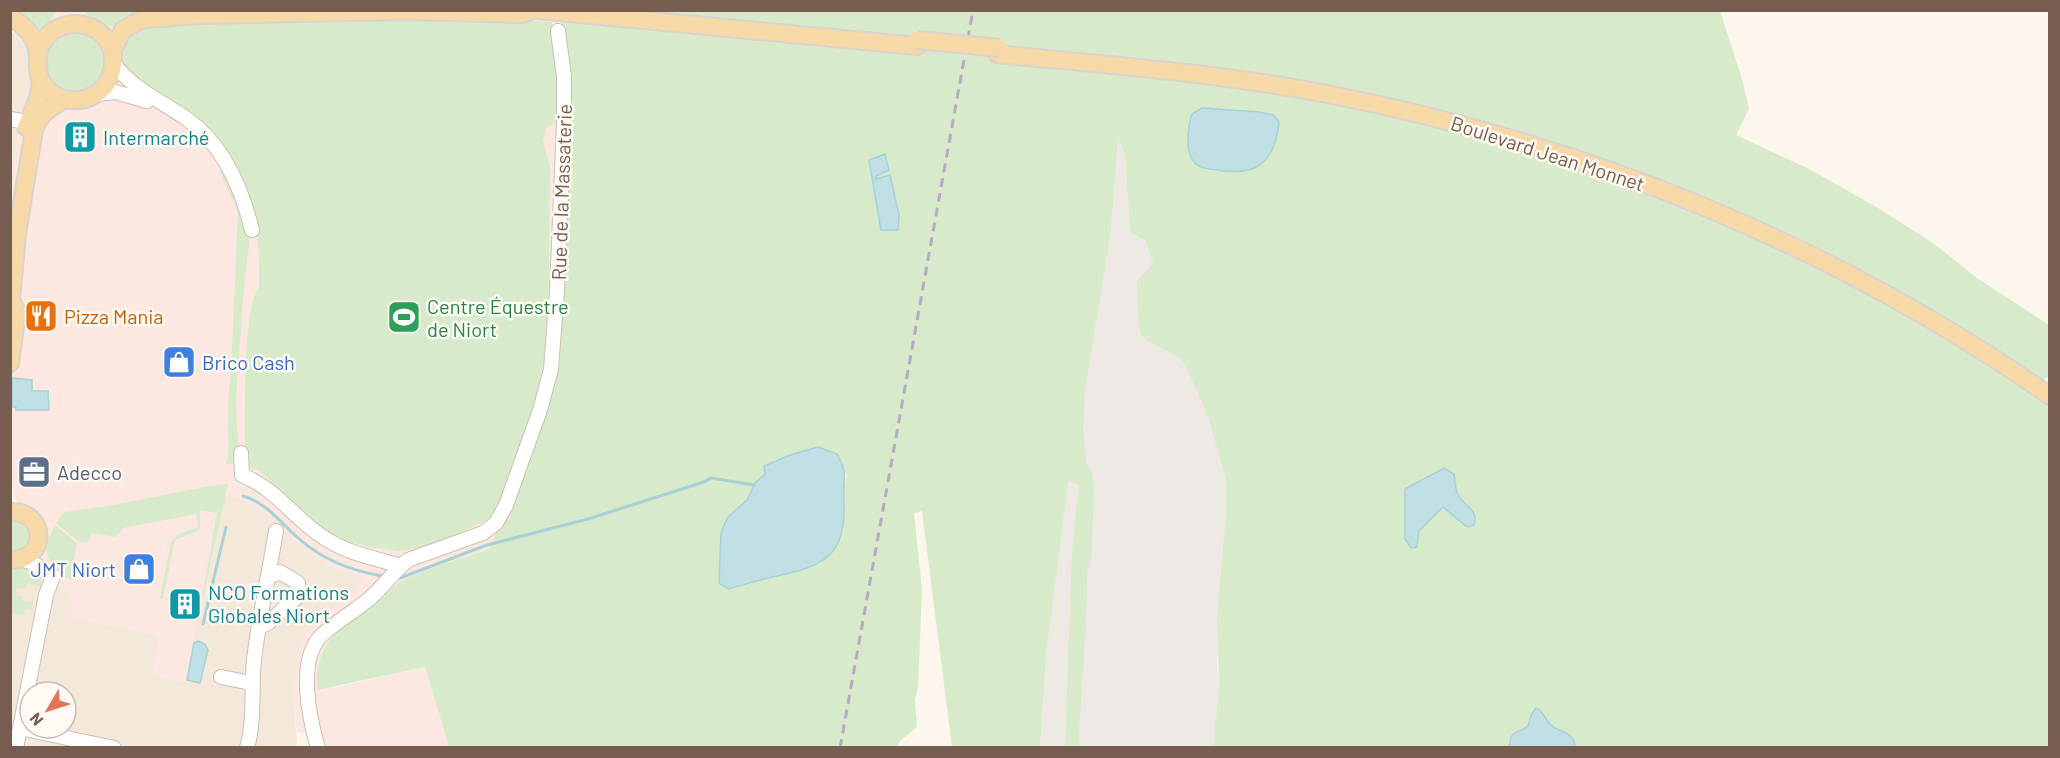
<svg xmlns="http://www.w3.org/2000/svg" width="2060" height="758" viewBox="0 0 2060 758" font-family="Barlow,sans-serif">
	<rect width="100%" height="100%" fill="#fcf6ec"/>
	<path fill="#f4e8da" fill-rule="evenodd" d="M11,33L19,34L30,48L29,71L32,93L21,113L11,183Z
		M225,495L242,499L256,505L275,520L294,541L333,568L367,578L307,633L301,641L296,677L292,687L297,741L296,747L11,748V569L26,568L36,573L70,596L73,603L72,618L152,634L158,640V645L152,675L184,682ZM30,692H66V728H30Z"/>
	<path fill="#fce8e0" d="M56,11H561L571,113L560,363L530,459L489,549L402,581L396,585L375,605L335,634L323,650L318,664L332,688L425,667L449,747H310V734L297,732L292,687L296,677L301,641L307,633L366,578L333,568L319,560L294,541L267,513L249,501L225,495L185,682L152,675L158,645V640L152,634L71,618L73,603L70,596L36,573L26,568L43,549L14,496L10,460L11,183L21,113L32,93L28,59L36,33L48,24Z"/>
	<path fill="#eee9e4" d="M1118,138L1125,154L1130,232L1146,241L1153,264L1149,342L1178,357L1185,364L1208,417L1226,480V513L1217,668L1219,687L1213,747L1040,748L1046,656L1057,563L1068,481L1111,230Z"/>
	<path fill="#d7eaca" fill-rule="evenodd" d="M561,10L1720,11L1742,79L1749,109L1736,135L1811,170L1878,208L1933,243L1977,278L2049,325V376L2029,389L2049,404V747H1213L1219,687L1217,618L1226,513V480L1208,417L1185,364L1178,357L1149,342L1141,335L1138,323L1137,281L1153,264L1146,241L1130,232L1125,154L1118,139L1111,230L1085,390L1083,427L1086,462L1092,472L1094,492L1091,561L1087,571C1088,631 1080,689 1079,747H1065L1072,552L1079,485L1068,481L1046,656L1040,747H952L922,511L914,513L922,590L918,688L915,699L917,727L900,741L897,747H449L425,667L317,690C315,638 339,633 374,605C384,598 391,586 402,581C426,568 462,559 489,549L530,459L560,363L571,113C560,115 556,124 546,128L543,141L550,167L548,345L537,393L504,492L489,519L444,540L423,547L399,551L369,547L345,541L324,529L259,471L245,465C246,432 241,308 259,288C260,225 253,166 202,123C183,108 126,81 122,58C119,46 128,34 139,29C146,25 157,26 165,25C196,23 226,22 256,21C355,20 454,14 552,22L554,41L563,36ZM1202,108L1259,112L1278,134L1270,156L1261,165L1188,149C1189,135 1185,115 1202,108ZM843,469L847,476L843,493V526L821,563L790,574L777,576L721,534C728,513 733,516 746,500C753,492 755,480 765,474Z
		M12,11H56L48,24L36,33Z
		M84,11H183C156,13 135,10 113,27L92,19Z
		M79,29C85,33 95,36 99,41C115,66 101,95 70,93C64,93 55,86 49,83L42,57L52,38Z
		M221,170L232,187L250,236L243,298L236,399L239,464H226C230,451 228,440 228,426C228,407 229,388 231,369L238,210L219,171Z
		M228,484L197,625L217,513L200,510V530L175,540L163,599L160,598L171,542L177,535L198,527L196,514L123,528L116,537L92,533L90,539L86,543L78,541L56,523L65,512L114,505L210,486Z
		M10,519L24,521L33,535L26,550L11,554Z
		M55,525L77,543L71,575L78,577L74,580C62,579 46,561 46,548C47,540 52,531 55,525Z
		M26,568C36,570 42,576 41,587L27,583L26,589L17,588L15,595L22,597V601L31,602L34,596L32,610L25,609L23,616L11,613L10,569Z"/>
	<path fill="#c0e0e6" stroke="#a7d0d7" stroke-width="1.5" d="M1202,108L1259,112L1273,115L1279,122C1275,162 1257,177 1217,170C1210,169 1201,169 1195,163C1184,153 1188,127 1192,114Z
		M885,154L889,170L876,176V179L890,175L899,215L898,230H881L869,160Z
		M12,378L32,380V391H48L49,410H16V407H12Z
		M818,447L837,454C850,478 842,479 844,502C846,556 824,566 777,576C760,579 744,585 728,589L719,583L721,534L724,525L728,517L747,500L755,483L765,474L764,466L793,454Z
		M1444,468L1454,474C1455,480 1455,489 1458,495C1464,506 1479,509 1474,525L1469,527L1466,526L1443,507L1419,531L1417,547L1411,548L1405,539V489Z
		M198,641L205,644L208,650L200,683L187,680L194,643Z
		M1536,708C1545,712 1545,721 1552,726C1562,733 1574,732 1575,747H1509C1512,728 1514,736 1528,726L1531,715Z"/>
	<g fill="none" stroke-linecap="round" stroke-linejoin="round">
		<path stroke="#a7d0d7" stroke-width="3" d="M243,496C267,503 281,523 298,538C323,560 349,570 382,576
			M400,578L487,545L588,519L704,482L711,478L754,485
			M203,624L226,527"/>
		<g stroke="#cebeb1" stroke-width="16">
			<path id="minor" d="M113,63C134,90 161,101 187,119C224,145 242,189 252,230
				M97,94L115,92L147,101
				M10,119L27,122
				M241,453L242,475C279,491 291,516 323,537C346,553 374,558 401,566
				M23,559L36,565L53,576
				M53,576L46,595L20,728L114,748
				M259,627L268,623L298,596V583L280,572L268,577
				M221,677L251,683
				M16,748L20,728
				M247,748C255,719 251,689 254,660C259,617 269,574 276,531
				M318,748C309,717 297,661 321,636C335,622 354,612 369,599C383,587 394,571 408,560L483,533L496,523L506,505L540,410L551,369L557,291L564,123V77L558,31"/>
		</g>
		<g stroke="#d9d2ce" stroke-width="20">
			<path id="major" d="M538,10L917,46
				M10,16C18,22 28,29 33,38C45,57 27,78 55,95C67,102 82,102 94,95C103,90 110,81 112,70C123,23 55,4 38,52
				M112,51L123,30L138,21L148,19L200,15L304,13L407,11L522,14L533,10
				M997,54C1108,65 1219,73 1327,94C1586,144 1834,245 2050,396
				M26,127L39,96L41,80
				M10,363L17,312L11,300L17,234L34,130C39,114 51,107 65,99
				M10,512C48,510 48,562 10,560"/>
		</g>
		<use href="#minor" stroke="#fff" stroke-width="14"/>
		<use href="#major" stroke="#f7d9a8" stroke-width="16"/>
		<path stroke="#b9a9c7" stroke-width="3" stroke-dasharray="9 6" stroke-linecap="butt" d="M840,748L973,10"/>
		<g stroke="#d9d2ce" stroke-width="20" stroke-linecap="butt">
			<path id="major-bridge" d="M917,40L999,48"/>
		</g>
		<use href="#major-bridge" stroke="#f7d9a8" stroke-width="16"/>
	</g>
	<defs>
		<g id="building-square" transform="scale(1.725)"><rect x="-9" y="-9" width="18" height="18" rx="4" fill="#0f9aa8" stroke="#fefaf3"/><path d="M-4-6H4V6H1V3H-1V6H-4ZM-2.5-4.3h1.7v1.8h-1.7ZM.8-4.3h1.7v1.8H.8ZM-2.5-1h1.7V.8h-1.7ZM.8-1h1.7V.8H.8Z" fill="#fff"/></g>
		<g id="restaurant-square" transform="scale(1.725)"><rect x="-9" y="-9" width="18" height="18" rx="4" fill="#e8710a" stroke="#fefaf3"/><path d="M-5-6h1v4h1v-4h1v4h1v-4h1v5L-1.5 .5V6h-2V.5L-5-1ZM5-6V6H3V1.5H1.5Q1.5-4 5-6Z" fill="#fff"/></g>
		<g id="stadium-square" transform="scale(1.725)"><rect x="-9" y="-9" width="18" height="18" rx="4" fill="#2e9e5b" stroke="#fefaf3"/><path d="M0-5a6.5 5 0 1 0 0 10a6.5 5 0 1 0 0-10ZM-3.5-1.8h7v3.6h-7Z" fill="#fff"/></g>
		<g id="shop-square" transform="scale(1.725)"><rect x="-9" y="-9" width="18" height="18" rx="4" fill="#3f7fe0" stroke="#fefaf3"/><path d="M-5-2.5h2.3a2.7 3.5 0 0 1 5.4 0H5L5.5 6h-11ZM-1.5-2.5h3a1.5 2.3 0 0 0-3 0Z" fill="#fff"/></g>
		<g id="office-square" transform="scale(1.725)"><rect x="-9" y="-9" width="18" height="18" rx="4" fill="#5c6f8a" stroke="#fefaf3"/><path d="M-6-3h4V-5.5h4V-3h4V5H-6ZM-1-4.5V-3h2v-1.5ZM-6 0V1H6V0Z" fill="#fff"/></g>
	</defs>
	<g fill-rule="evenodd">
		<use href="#building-square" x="80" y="137"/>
		<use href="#restaurant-square" x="41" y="316"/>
		<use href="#stadium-square" x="404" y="317"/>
		<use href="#shop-square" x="179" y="362"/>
		<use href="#office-square" x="34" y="472"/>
		<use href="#shop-square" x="139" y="569"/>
		<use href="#building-square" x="185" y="604"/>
	</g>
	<g text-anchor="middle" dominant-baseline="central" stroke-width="5" stroke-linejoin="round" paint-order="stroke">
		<g font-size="20" fill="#0d838f" stroke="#fefaf3" text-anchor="start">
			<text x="103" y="137">Intermarché</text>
			<text x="208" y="592">NCO Formations<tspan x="208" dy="23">Globales Niort</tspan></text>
		</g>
		<g font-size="20" fill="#775d4f" stroke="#fefaf3">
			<text transform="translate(1548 153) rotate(18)">Boulevard Jean Monnet</text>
			<text transform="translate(561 192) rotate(-88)">Rue de la Massaterie</text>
		</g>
		<g font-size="20" fill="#27864d" stroke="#fefaf3" text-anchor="start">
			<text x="427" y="306">Centre Équestre<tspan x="427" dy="23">de Niort</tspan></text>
		</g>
		<g font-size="20" fill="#c56008" stroke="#fefaf3" text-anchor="start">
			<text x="64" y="316">Pizza Mania</text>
		</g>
		<g font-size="20" fill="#366cbe" stroke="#fefaf3" text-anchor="start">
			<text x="202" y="362">Brico Cash</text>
			<text x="116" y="569" text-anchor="end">JMT Niort</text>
		</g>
		<g font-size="20" fill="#4e5e75" stroke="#fefaf3" text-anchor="start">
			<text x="57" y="472">Adecco</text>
		</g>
	</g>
	<rect width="2060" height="758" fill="none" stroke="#775d4f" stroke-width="24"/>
	<g transform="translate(48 710) rotate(231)"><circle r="28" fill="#fefaf3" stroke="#c8bbb1" stroke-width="1.5"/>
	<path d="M0-4.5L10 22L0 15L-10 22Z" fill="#e07557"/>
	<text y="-9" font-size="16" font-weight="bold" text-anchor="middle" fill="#775d4f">N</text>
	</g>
</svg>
